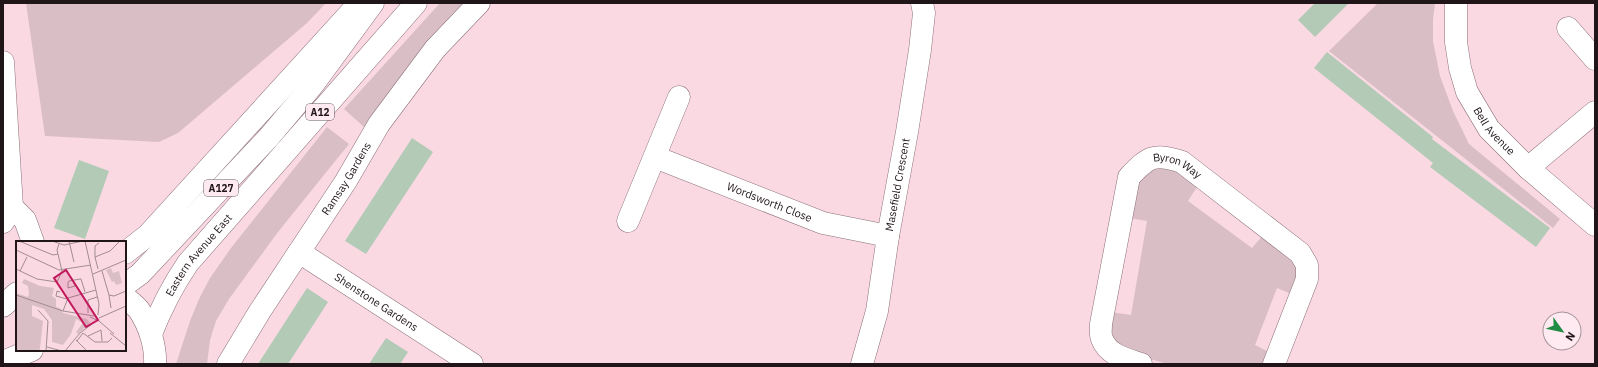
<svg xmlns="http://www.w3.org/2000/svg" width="1598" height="367" viewBox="0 0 1598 367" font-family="'IBM Plex Sans',sans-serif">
	<rect width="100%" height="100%" fill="#fad9e3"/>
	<path fill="#d9bec6" d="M26,3H326L307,23L178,133L159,142L45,136Z
		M440,3H470L451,24L364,127L344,109Z
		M1378,3H1435L1433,19V41L1440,76L1453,111L1469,144L1560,219L1553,228L1329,51Z
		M327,127L349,144L278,232L229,299L216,321L210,340L207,364H176L190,321L199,299L210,278L231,248Z
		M1159,165L1172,167L1199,184L1188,201L1252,248L1264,234L1300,267L1294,295L1277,288L1255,345L1271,353L1267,364H1168L1132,354L1117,345L1108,333L1111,312L1131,315L1147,221L1129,218L1139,178Z"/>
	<path fill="#b2cab6" d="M1315,3H1349L1315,37L1298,20Z
		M1327,52L1433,137L1432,139L1550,228L1536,247L1430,167L1433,163L1314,68Z
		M412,138L433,152L366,254L345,241Z
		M79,160L109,171L85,239L54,228Z
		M307,288L328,302L288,364H258Z
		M386,338L408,352L400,364H369Z"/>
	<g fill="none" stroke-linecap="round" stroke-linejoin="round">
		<g stroke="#8c7079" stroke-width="23">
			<g id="minor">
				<path id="s1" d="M1456,3V42L1460,68L1467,92L1489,129L1528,168L1595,225"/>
				<path d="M1568,28L1595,59"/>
				<path id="s2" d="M655,157L823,223L888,236"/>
				<path d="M1528,168L1595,112"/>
				<path d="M628,221L679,97"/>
				<path id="s3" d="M299,252L472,364"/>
				<path id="s4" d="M228,364L260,311L346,181L379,124L435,49L479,3"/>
				<path id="s5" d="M862,364L877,311L888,236L907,132L920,50L924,13L922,3"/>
				<path id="s6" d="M1141,364C1126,359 1108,355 1102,339C1100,335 1101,328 1101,324L1129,177C1149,156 1154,153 1182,162L1300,253L1307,265V279L1274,364"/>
			</g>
		</g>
		<g stroke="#8c7079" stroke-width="23">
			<path id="major" d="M3,62L12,207L3,222
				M12,207L25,220L33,242"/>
		</g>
		<g stroke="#8c7079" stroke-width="23">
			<g id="highway">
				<path d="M125,253L148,235L353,10"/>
				<path d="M125,285L140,274L269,137L312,86L373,3"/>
				<path d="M125,297C129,301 135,305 139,310C149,325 156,346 155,364"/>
				<path d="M3,306L17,293"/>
				<path id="s7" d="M151,334C161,308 173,285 188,263L416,3"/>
				<path d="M3,362L32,350"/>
			</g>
		</g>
		<use href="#minor" stroke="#fff" stroke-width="22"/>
		<use href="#major" stroke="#fff" stroke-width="22"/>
		<use href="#highway" stroke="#fff" stroke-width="22"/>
	</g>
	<g text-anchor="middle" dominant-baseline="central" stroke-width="4" stroke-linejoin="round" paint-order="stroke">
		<g fill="#feeaf0" stroke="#63555a" stroke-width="1">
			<rect x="306" y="104" width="28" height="16" rx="3"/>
			<rect x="204" y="180" width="34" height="16" rx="3"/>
		</g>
		<g font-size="10" font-weight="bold" fill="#201519">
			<text x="320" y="112">A12</text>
			<text x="221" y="188">A127</text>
		</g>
		<g font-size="11" fill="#201519" stroke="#feeaf0">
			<text stroke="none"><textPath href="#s1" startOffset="138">Bell Avenue</textPath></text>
			<text stroke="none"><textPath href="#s6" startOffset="270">Byron Way</textPath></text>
			<text stroke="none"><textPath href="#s4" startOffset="220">Ramsay Gardens</textPath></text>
			<text stroke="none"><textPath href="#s5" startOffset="183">Masefield Crescent</textPath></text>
			<text stroke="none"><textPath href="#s2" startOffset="123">Wordsworth Close</textPath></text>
			<text stroke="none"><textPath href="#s7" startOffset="93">Eastern Avenue East</textPath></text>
			<text stroke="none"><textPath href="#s3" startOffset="92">Shenstone Gardens</textPath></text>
		</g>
	</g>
	<g transform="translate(16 241)">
		<rect width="110" height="110" fill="#fad9e3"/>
		<path d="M95,27L97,32L103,30L106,42L100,44L98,40L96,41L90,29ZM8,38L24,45L38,47L36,55L40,58V66L45,68L47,72L71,78L74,82L62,93L60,91L67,82L60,78L55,93L47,104L36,101V79L28,68L16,64V75L27,80L24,107L23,110H0V52L12,56L13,53L12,45L6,42Z" fill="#d9bec6"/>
		<path fill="none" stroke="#a38b92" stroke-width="1" d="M3,0L37,14L42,13M36,0L48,4L67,0M53,0L58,21M69,0L83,63L82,74M0,9L43,29L75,24M79,16V5L83,2M0,28L21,38L41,41L46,30L41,9L43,3M82,28L79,16L94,10L104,0M4,30L11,16M86,30L93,54L98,55L110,50M77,33L110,19M57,39L59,45L52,47V41L53,40L64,38H65L69,51M44,51L41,50L40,55L51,58M0,54L47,70L78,75M93,54L95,67M22,69L32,80L30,110M47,70L52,57L80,49M72,72V59L81,56M74,76L83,80L98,93M83,77L110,65M94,92L110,105M72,95L85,89L86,100M60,99L71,110M61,100L67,92L79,101H92L96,97M31,106L46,110M49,110L64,92L80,80"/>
		<path fill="#c2185b" fill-opacity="0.15" stroke="#c2185b" stroke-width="2" d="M50,29L82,79L70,86L38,37Z"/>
		<rect width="110" height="110" fill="none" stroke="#201519" stroke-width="2"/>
	</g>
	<rect width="1598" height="367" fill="none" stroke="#201519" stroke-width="8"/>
	<g transform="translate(1562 331) rotate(123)"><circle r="19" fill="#feeaf0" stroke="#a5959a"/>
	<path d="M0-3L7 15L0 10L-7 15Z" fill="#208c44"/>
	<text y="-6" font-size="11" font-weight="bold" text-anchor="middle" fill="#201519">N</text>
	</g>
</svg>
